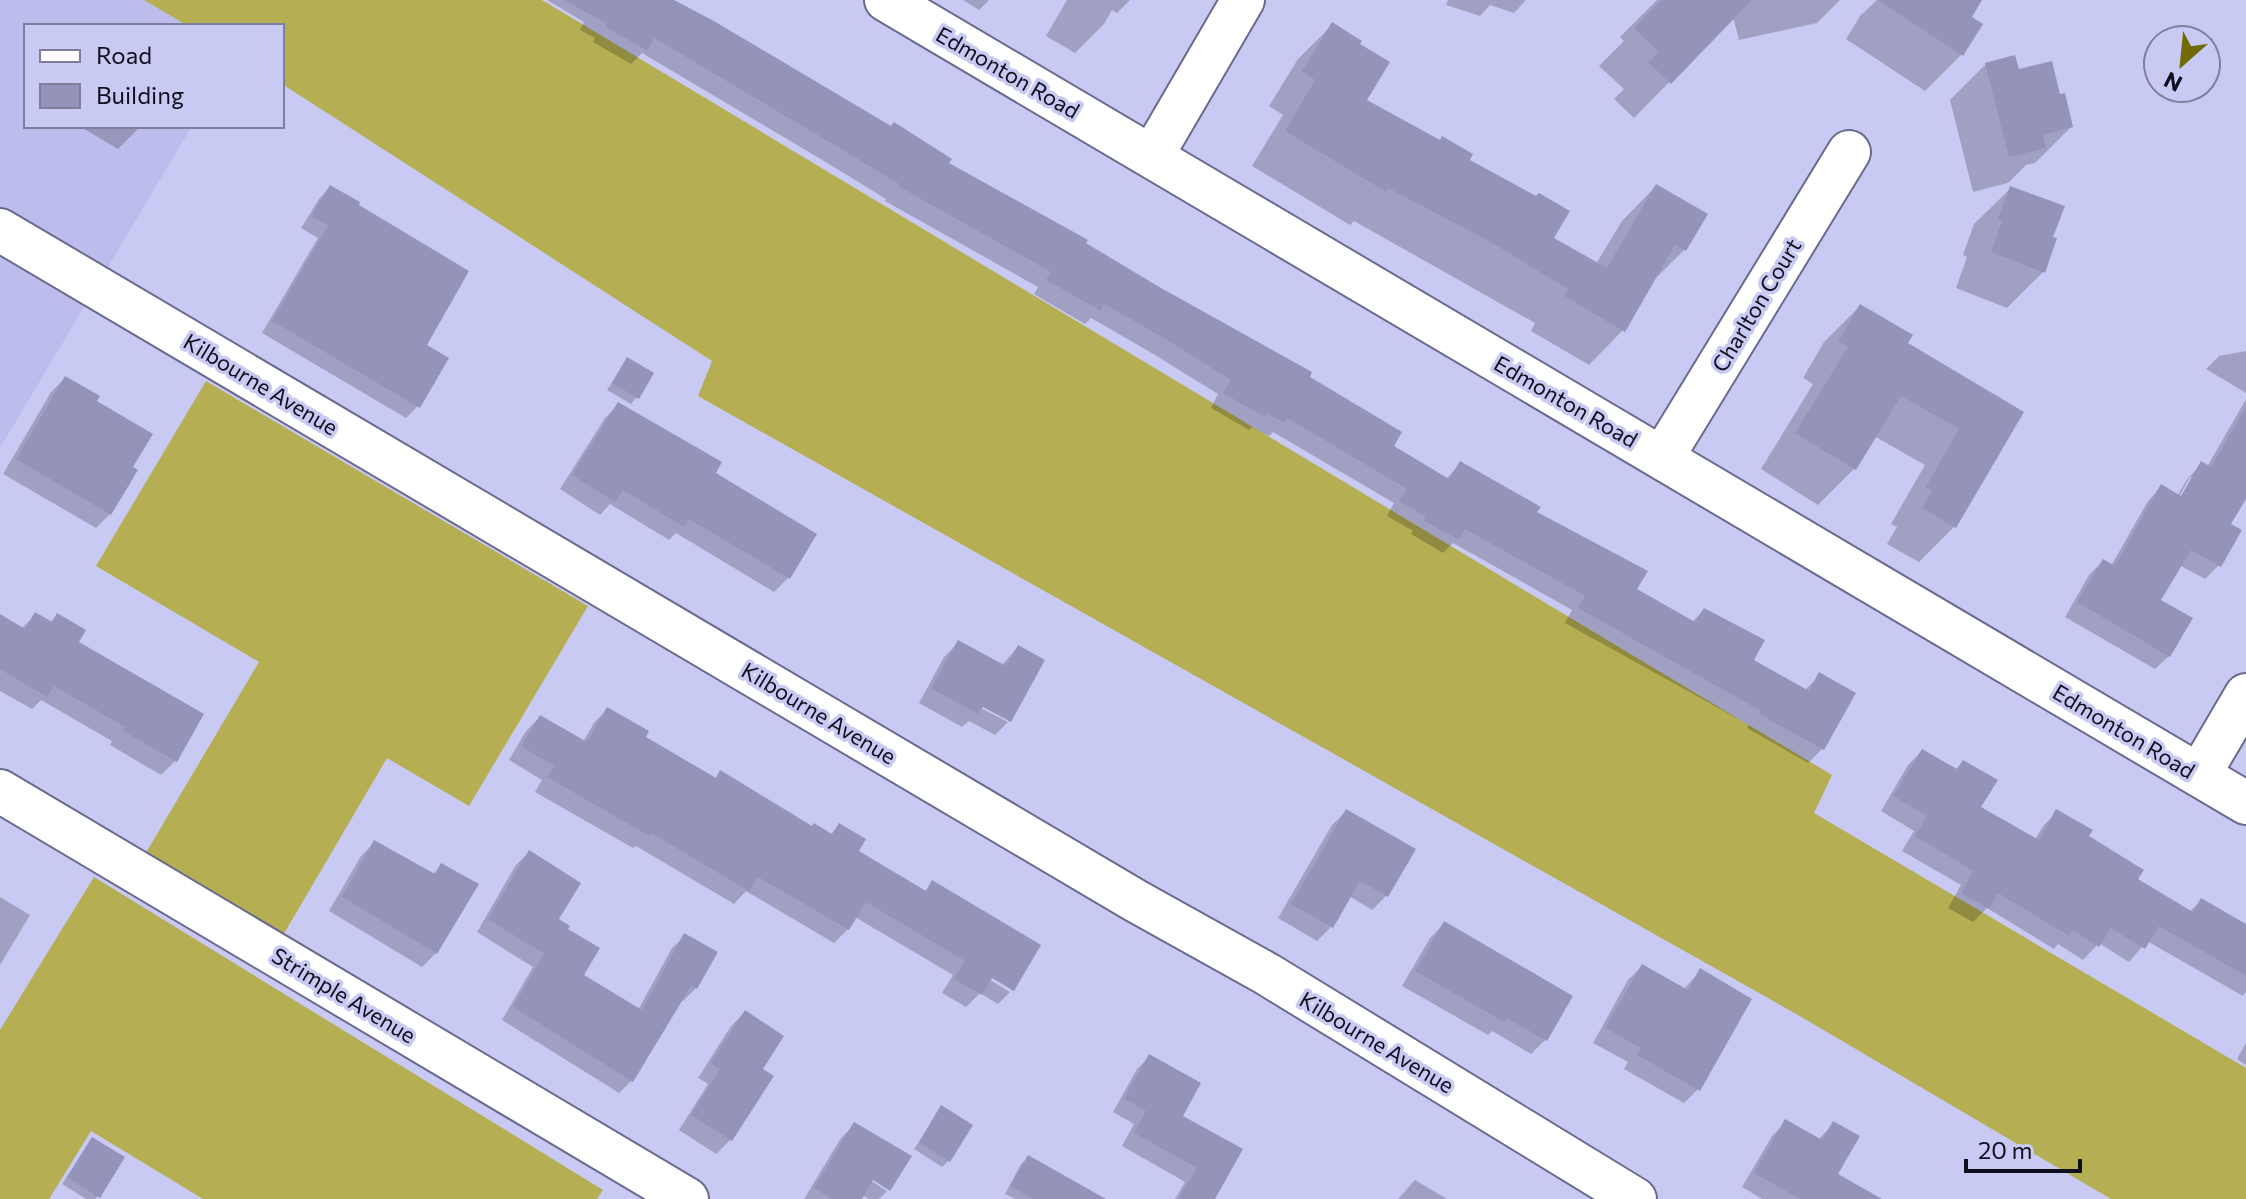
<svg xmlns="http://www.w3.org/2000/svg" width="2246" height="1199" viewBox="0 0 2246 1199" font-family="Commissioner,sans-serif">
	<rect width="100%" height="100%" fill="#c9caf3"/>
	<path fill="#bdbded" d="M0,0H144L188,26H26V126H192L0,448Z"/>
	<path fill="#b5ae52" d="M144,0H542L1832,775L1814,813L2246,1068V1199H2111L1798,1015L698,396L712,361L282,84V26H188Z
		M206,381L588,606L469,806L387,758L282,937L144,856L259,662L96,566Z
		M94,877L603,1190L597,1199H203L91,1131L49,1199H0V1030Z"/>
	<path fill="#0003" fill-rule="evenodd" d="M547,0H670L1307,378L1391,447L1446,479L1461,463L1535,512L1634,590L1692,622L1704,610L1751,660L1805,690L1820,675L1822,749L1808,763L1747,728L1749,725L1565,623L1572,610L1453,543L1443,553L1411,534L1413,531L1387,516L1394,503L1273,432L1269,436L1252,427L1249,430L1211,408L1218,394L1150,352L1091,318L1085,324L1034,294L1038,287L885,201L886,199L829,164L642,53L631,64L593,42L595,38L580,30L584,22Z
		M963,0H989L979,10Z
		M1067,0H1130L1117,13L1112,10L1104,24L1075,53L1046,36Z
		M1448,0H1526L1514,13L1490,5L1480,16L1446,5Z
		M1657,0H1840L1817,23L1739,40L1733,17L1634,118L1614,99L1624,89L1599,66L1624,41L1620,37Z
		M1877,0H1980L1969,18L1961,55L1925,91L1846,39L1860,16Z
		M1332,25L1364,100L1467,160L1551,238L1596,264L1622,221L1656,186L1684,250L1651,283L1623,330L1589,365L1531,331L1535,323L1354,221L1350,225L1252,166L1283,115L1269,106L1298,59Z
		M1986,64L2017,71L2059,97L2071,127L2035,163L2026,165L2008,183L1973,192L1950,100Z
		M79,126H141L118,149Z
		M330,187L424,345L418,406L406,418L262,333L318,238L301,228L319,199Z
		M2011,188L2051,238L2043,272L2007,308L1956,288L1967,257L1963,255L1974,224Z
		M1860,306L1905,344L2021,412L1955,526L1919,562L1887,544L1897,527L1891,524L1925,465L1874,436L1854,469L1818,505L1761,469L1813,384L1803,378L1824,342Z
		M2246,351V393L2206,369L2219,356Z
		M627,359L637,397L631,404L607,390Z
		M65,378L94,402L131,467L110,514L96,528L3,474L51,392Z
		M2246,399V495L2229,525L2219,565L2205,579L2179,565L2158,600L2169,656L2155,669L2065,617L2089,575L2103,561L2111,566L2148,501L2161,487L2177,496L2188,478L2202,464L2207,467ZM2190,477H2195L2178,506L2175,504Z
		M619,404L713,474L814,534L788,578L774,592L676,533L669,540L610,504L600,515L560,489L605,418Z
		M36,614L50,623L57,615L76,642L175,761L161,775L110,745L112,741L41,700L32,709L0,691V616L21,629Z
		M958,643L1001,666L1018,647L1009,721L1008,722V718L975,700L973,704L1008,722L995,735L969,721L962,727L919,703L944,657Z
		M607,709L643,738L714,779L720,773L812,828L830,835L839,826L856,852L924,892L933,883L1038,946L1011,991V987L984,972L982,975L1010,992L998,1004L980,993L966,1007L942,993L953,975L855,917L848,929L834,943L746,891L734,904L636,846L633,848L535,792L542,780L509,760L526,731L540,717L583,742L594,723Z
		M1922,751L1955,770L1963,762L1979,808L2035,840L2043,826L2057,812L2135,879L2189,912L2202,900L2246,926V992L2243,996L2147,941L2129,962L2099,943L2083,960L2058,944L2054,949L1987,908L1973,922L1948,908L1961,885L1902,851L1914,831L1881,811L1908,765Z
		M1346,811L1413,850L1386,896L1372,910L1349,896L1331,927L1317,941L1278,918L1332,825Z
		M375,842L432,875L442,865L436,953L422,967L329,911L361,856Z
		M529,852L556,920L565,930L581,976L638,1010L672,948L685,936L696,988L683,1001L681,999L631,1081L619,1093L502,1020L533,967L477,932L516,865Z
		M0,897L30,915L0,965Z
		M1444,924L1570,997L1545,1040L1531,1054L1492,1031L1488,1035L1402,986L1430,938Z
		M1642,966L1684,989L1700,971L1698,1089L1684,1103L1624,1069L1628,1062L1593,1043L1628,980Z
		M745,1012L760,1070L730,1140L716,1154L679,1130L708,1084L698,1078L731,1026Z
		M2246,1043V1065L2237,1059Z
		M1150,1056L1180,1117L1213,1199H1175L1185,1182L1122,1146L1134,1124L1113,1112L1137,1069Z
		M942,1108L949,1160L942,1167L914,1149Z
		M1786,1122L1818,1140L1834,1123L1835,1175L1878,1199H1762L1742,1187L1772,1136Z
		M854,1125L909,1157L888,1190V1187L866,1173L864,1176L887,1191L879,1199H869L862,1195L859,1199H804L841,1138Z
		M92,1139L98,1196L95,1199H86L62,1184Z
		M1028,1158L1065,1199H1015L1005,1194L1021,1164Z
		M1415,1180L1447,1199H1398Z"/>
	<path fill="#9494bb" d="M564,0H674L712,20L891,126L894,122L952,159L949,163L1088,240L1086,243L1161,288L1312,372L1310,377L1402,432L1394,446L1449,479L1460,461L1541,507L1537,512L1648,571L1637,589L1695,622L1704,608L1765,640L1754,660L1809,691L1819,672L1856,693L1824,750L1759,714L1761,711L1578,608L1585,596L1465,529L1459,540L1423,520L1426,517L1399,501L1407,489L1287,418L1284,423L1266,413L1265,417L1223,393L1231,380L1164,338L1104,304L1101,311L1046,280L1051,272L898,186L899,184L843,150L654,38L647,51L606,27L607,24Z
		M1661,0H1752L1671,84L1648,62L1659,52L1634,28Z
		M1878,0H1982L1972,17L1983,24L1963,56Z
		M1332,22L1362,41L1360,44L1390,62L1367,100L1440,140L1442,136L1473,154L1470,160L1536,196L1539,193L1570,211L1554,238L1607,268L1656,184L1708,214L1686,251L1675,245L1625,332L1564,296L1568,289L1487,240L1388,188L1386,192L1285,131L1315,80L1302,71Z
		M2015,55L2019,69L2052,61L2060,94L2065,93L2073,127L2043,135L2046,148L2009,157L1985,63Z
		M330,185L360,202L359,205L469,271L427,345L449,358L420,408L272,321L328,226L311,216Z
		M2010,186L2065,206L2053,237L2057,238L2045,273L1991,252L2002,221L1998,219Z
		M1860,304L1913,335L1908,343L2024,412L1956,528L1922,508L1932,491L1926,487L1959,429L1901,396L1856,470L1795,433L1848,347L1838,341Z
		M627,357L654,373L639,399L612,383Z
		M65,376L100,396L97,401L153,434L133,467L138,470L111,515L16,459Z
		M618,402L722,462L716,473L817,534L790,579L689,519L684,527L623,490L615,502L572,475Z
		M2246,407V499L2231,524L2242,530L2221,567L2191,550L2161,600L2193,618L2170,657L2077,602L2103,559L2115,566L2161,484L2181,496L2201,461L2211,467Z
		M35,612L52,622L57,613L86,630L79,642L204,714L177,762L123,731L125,727L54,686L47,697L0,669V614L25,629Z
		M958,640L1006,666L1018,645L1045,660L1011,722L983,707L978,714L931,688Z
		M607,707L649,731L646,737L716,778L720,770L812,826L814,823L832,834L839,823L866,839L859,851L926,891L932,880L1041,945L1014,991L992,978L982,995L954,979L965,961L866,902L849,930L758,877L749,891L651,833L649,836L547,777L554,766L521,746L540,715L587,742Z
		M1922,749L1957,769L1963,760L1998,780L1981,807L2039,840L2056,809L2093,830L2089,836L2144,870L2138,879L2193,912L2201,898L2246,924V976L2159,926L2145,949L2111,928L2099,947L2072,930L2069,936L1998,893L1989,909L1961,893L1973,871L1915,836L1927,816L1893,796Z
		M1346,809L1416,849L1388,897L1360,881L1333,928L1291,904Z
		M374,840L435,874L441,863L479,884L437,954L342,897Z
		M529,850L581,883L559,919L570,926L568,929L600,948L584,975L642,1010L684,933L718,952L697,989L691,986L633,1082L513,1007L544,954L488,919Z
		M1444,921L1573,996L1547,1041L1506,1018L1504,1022L1415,971Z
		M1642,964L1688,990L1700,968L1752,999L1700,1091L1637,1055L1641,1048L1605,1028Z
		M745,1010L784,1036L763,1069L774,1076L732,1141L691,1115L720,1069L711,1063Z
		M1149,1054L1201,1083L1183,1116L1243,1149L1215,1199H1178L1197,1168L1134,1133L1146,1111L1124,1098Z
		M941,1105L973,1125L950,1162L919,1142Z
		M1785,1119L1822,1140L1833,1121L1860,1136L1838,1174L1882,1199H1800L1754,1173Z
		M854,1122L912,1156L890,1191L873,1180L862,1199H832L814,1188Z
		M92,1137L125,1157L100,1198L67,1177Z
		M1028,1155L1106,1199H1033L1010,1186Z"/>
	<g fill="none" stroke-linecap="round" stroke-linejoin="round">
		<g stroke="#6a6a8f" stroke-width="46">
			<path id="minor" d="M886,0L2246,803
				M1152,156L1243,0
				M0,230L1136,901L1267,974L1635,1199
				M1662,458L1849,152
				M2199,775L2246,695
				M0,791L687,1199"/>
		</g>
		<use href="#minor" stroke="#fff" stroke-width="42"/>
	</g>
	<g text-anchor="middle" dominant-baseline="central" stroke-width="7" stroke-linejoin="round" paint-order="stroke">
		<g font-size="22" fill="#100f1d" stroke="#c9caf3">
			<text transform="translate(1008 72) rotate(30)">Edmonton Road</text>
			<text transform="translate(1756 305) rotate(-59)">Charlton Court</text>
			<text transform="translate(261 384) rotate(31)">Kilbourne Avenue</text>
			<text transform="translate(1566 401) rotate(30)">Edmonton Road</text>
			<text transform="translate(819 713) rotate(31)">Kilbourne Avenue</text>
			<text transform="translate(2124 731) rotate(31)">Edmonton Road</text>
			<text transform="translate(344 995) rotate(31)">Strimple Avenue</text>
			<text transform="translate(1377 1042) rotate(31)">Kilbourne Avenue</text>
		</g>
	</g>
	<rect x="24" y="24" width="260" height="104" fill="#c9caf3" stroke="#7f7f9d" stroke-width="2"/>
	<rect x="40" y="50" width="40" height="12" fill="#ffffff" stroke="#7f7f9d" stroke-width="2"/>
	<text x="96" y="64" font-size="24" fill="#100f1d">Road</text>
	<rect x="40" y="84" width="40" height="24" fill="#9494bb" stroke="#7f7f9d" stroke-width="2"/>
	<text x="96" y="104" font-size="24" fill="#100f1d">Building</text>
	<g transform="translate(2182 64) rotate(207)"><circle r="38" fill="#c9caf3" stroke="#7f7f9d" stroke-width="2"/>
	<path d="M0-6L14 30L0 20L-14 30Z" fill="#726b05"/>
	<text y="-12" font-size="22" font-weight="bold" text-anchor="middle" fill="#100f1d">N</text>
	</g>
	<path d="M1966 1159v12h114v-12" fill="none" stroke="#100f1d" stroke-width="4"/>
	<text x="1978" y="1159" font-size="24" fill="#100f1d" stroke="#c9caf3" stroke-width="6" paint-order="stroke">20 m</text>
</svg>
